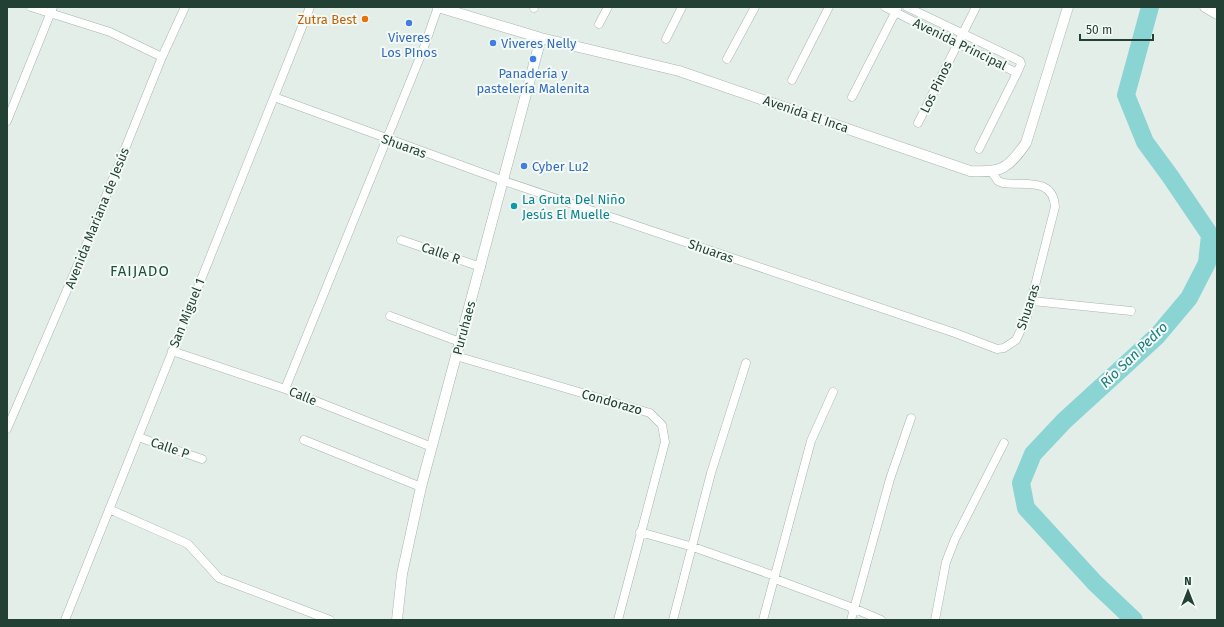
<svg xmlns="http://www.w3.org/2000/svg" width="1224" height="627" viewBox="0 0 1224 627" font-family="'Fira Sans',sans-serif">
	<rect width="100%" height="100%" fill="#e4eee8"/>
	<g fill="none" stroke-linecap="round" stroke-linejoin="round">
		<path stroke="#8ad4d4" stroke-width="18" d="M1134,620L1095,583L1026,508L1021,483L1033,454L1064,421L1157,336L1189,298L1207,263L1210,235L1170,176L1145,142L1126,95L1150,7"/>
		<g stroke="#a6b6ae" stroke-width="9">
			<path id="minor" d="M31,7L110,32L162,57
				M885,7L1017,73
				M907,7L1020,61L1021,64L1017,73L979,149
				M534,8V7
				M599,24L608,7
				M666,39L682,7
				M727,59L755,7
				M792,80L829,7
				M274,97L504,181L955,333L997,349L1004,348L1016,340L1027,317L1055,207C1053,177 1026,186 1003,183L998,181L991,171
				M852,97L898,7
				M7,121L53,7
				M918,123L976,7
				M401,240L481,267
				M1032,301L1131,311
				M390,316L460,342
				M172,351L285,389L432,447
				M456,356L650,413L662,425L665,442L618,620
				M285,389L423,50L438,7
				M7,429L85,248L162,57L185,7
				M138,437L202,459
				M304,440L421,487
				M109,509L188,544L219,578L330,620
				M640,532L693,547L775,576V579L853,608L881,620
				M65,620L310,7
				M673,620L711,473L746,363
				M763,620L811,441L833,392
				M851,620L890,479L911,418
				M935,620L946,562L955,539L1004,443"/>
		</g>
		<g stroke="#a6b6ae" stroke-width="11">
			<path id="tertiary" d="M438,7L541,38L679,71L970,171C1001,173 1008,169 1026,143L1068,7
				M1205,7L1217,14
				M397,620L402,574L421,487L541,38"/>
		</g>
		<use href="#minor" stroke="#fff" stroke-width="8"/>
		<use href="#tertiary" stroke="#fff" stroke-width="10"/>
	</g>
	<circle fill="#e8710a" stroke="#f4faf6" stroke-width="1.5" cx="365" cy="19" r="4"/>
	<g fill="#3f7fe0" stroke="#f4faf6" stroke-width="1.5">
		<circle cx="409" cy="23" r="4"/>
		<circle cx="493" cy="43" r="4"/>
		<circle cx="533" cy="59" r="4"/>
		<circle cx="524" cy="166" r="4"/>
	</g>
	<circle fill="#0f9aa8" stroke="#f4faf6" stroke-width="1.5" cx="514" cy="206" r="4"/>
	<g text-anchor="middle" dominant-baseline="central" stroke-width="4" stroke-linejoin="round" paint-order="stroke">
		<g font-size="13" fill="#c56008" stroke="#f4faf6" text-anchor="end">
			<text x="357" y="19">Zutra Best</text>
		</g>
		<g font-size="13" fill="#366cbe" stroke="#f4faf6">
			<text x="409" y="37">Viveres<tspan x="409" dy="15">Los PInos</tspan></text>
			<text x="501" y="43" text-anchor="start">Viveres Nelly</text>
			<text x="533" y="73">Panadería y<tspan x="533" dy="15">pastelería Malenita</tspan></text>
			<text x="532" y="166" text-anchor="start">Cyber Lu2</text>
		</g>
		<g font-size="13" fill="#224034" stroke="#f4faf6">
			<text transform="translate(960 44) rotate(26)">Avenida Principal</text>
			<text transform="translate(936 87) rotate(-64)">Los Pinos</text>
			<text transform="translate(806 114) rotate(19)">Avenida El Inca</text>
			<text transform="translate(404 146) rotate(20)">Shuaras</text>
			<text transform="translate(97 218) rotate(-68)">Avenida Mariana de Jesús</text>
			<text transform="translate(711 251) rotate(19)">Shuaras</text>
			<text transform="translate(441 253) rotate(19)">Calle R</text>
			<text transform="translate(1028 307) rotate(-72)">Shuaras</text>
			<text transform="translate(187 313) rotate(-68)">San Miguel 1</text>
			<text transform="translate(464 328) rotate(-75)">Puruhaes</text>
			<text transform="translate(303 396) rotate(22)">Calle</text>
			<text transform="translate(612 402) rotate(16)">Condorazo</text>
			<text transform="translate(170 448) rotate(19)">Calle P</text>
		</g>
		<g font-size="13" fill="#0d838f" stroke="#f4faf6" text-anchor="start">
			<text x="522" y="199">La Gruta Del Niño<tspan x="522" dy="15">Jesús El Muelle</tspan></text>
		</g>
		<g font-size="14" font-style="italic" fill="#1a7c7f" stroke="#f4faf6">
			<text transform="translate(1134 355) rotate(-44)">Río San Pedro</text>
		</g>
		<g font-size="15" letter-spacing="1" fill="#1d533e" stroke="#f4faf6">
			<text x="140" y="271">FAIJADO</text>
		</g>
	</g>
	<rect width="1224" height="627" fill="none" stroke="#224034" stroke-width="16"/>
	<g transform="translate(1188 591)" stroke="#f4faf6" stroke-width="3" paint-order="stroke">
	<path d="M0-3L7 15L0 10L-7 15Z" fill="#224034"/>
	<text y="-6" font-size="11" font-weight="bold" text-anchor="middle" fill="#224034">N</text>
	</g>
	<path d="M1080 34v6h73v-6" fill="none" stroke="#224034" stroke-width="2"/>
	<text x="1086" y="34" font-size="12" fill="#224034" stroke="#f4faf6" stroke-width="3" paint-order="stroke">50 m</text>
</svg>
